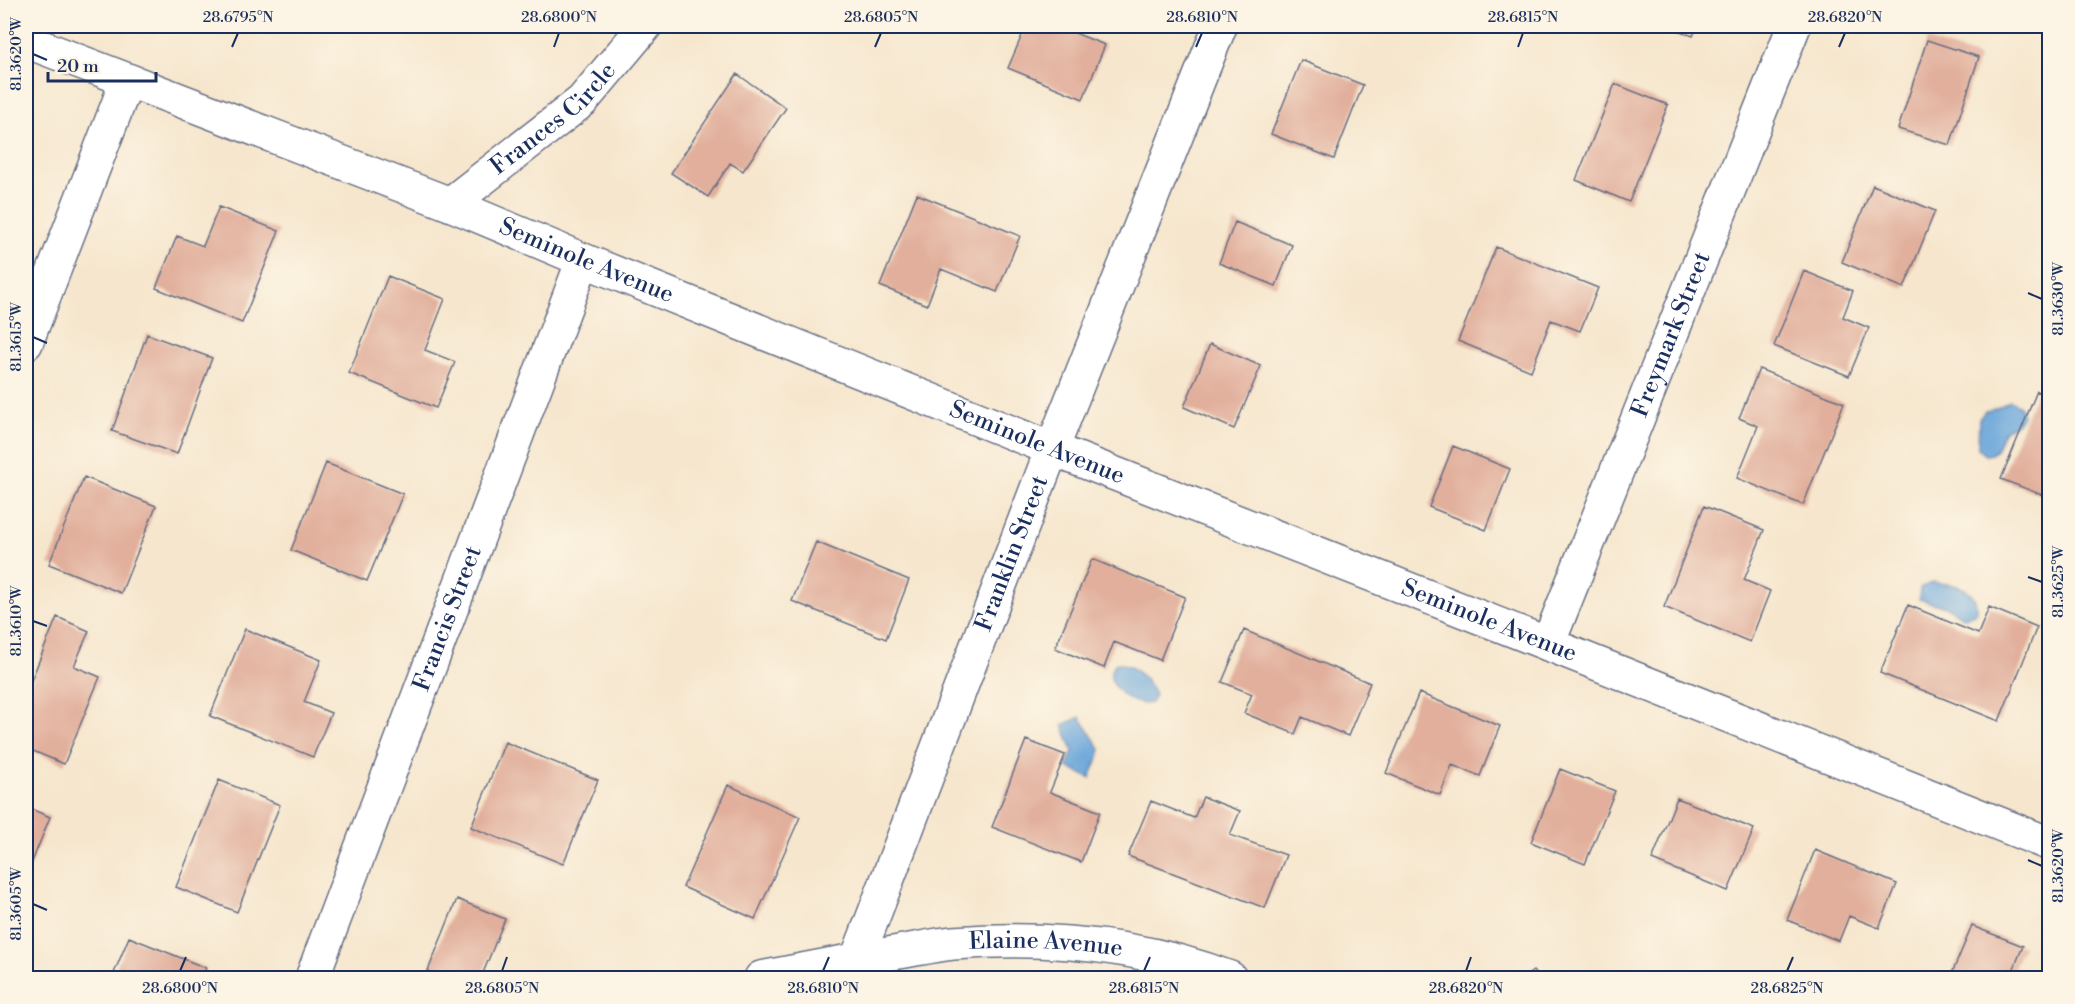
<svg xmlns="http://www.w3.org/2000/svg" width="2075" height="1004" viewBox="0 0 2075 1004" font-family="'Libre Bodoni',serif">
	<rect width="100%" height="100%" fill="#fcf5e5"/>
	<filter id="ink" filterUnits="userSpaceOnUse"><feTurbulence type="fractalNoise" baseFrequency=".0167" numOctaves="2"/><feDisplacementMap in="SourceGraphic" scale="12" xChannelSelector="R" yChannelSelector="G"/><feConvolveMatrix kernelMatrix="1 2 1 2 8 2 1 2 1" color-interpolation-filters="sRGB"/></filter>
	<filter id="wash" filterUnits="userSpaceOnUse"><feTurbulence type="fractalNoise" baseFrequency=".008" numOctaves="4" result="noise"/><feDisplacementMap in="SourceGraphic" scale="24" xChannelSelector="R" yChannelSelector="G"/><feGaussianBlur stdDeviation="1.35" result="paint"/><feColorMatrix in="noise" values="0 0 0 0 0 0 0 0 0 0 0 0 0 0 0 0 0 1.4 0 .05"/><feComposite in="paint" operator="in"/></filter>
	<g filter="url(#wash)">
		<rect width="100%" height="100%" fill="#f6e6cd"/>
		<path fill="#69a6da" stroke="#426a9c" stroke-width="1.5" d="M2010,401L2019,405L2023,415C2019,425 2012,424 2005,431C1997,440 2001,455 1985,455L1978,448L1979,419L1985,411C1996,410 2001,405 2010,401Z
			M1933,582C1953,585 1979,585 1976,612L1972,615L1963,617L1949,608L1919,599L1920,588Z
			M1117,663C1136,665 1147,680 1155,695L1151,703C1128,709 1097,676 1117,663Z
			M1080,717L1101,750L1090,778L1067,767L1073,751L1063,725Z"/>
		<g id="blocks">
			<path fill="#e1af9b" d="M1026,26H1057L1105,45L1083,99L1008,68Z
				M1667,26H1697L1693,36Z
				M1927,40L1979,57L1950,145L1898,129Z
				M1301,60L1363,85L1334,159L1271,134Z
				M737,74L786,108L743,171L730,163L708,197L671,173Z
				M1615,84L1668,105L1629,202L1576,180Z
				M1873,185L1935,211L1904,288L1842,262Z
				M917,194L1020,236L997,292L941,269L927,305L880,286Z
				M219,207L279,231L242,323L156,288L177,236L203,246Z
				M1235,222L1292,245L1276,286L1219,263Z
				M1496,247L1598,288L1580,331L1551,320L1531,371L1458,341Z
				M1804,271L1853,291L1843,317L1869,328L1849,376L1774,346Z
				M388,276L445,299L425,350L455,362L436,408L349,373Z
				M147,334L212,358L177,454L112,431Z
				M1210,344L1261,366L1234,429L1184,407Z
				M1759,369L1844,403L1803,505L1737,478L1758,426L1739,418Z
				M2037,391L2050,396V498L2001,479Z
				M1453,446L1510,469L1486,530L1429,507Z
				M326,463L403,494L367,581L291,550Z
				M84,477L156,506L121,593L49,564Z
				M1704,506L1764,530L1744,580L1770,591L1750,642L1664,607Z
				M816,542L909,580L886,639L792,601Z
				M1092,559L1185,597L1160,660L1114,642L1104,668L1055,648Z
				M1908,605L1978,634L1989,607L2037,627L1999,721L1880,673Z
				M57,617L89,631L74,666L100,677L64,764L26,748V693Z
				M245,629L321,660L304,702L331,713L313,757L210,716Z
				M1244,630L1370,683L1348,736L1302,717L1295,734L1244,713L1252,694L1222,682Z
				M1419,693L1500,726L1480,776L1452,765L1440,795L1386,773Z
				M1026,740L1065,755L1050,792L1100,812L1081,862L992,827Z
				M505,742L598,780L563,864L471,827Z
				M1560,769L1615,791L1585,864L1531,842Z
				M219,780L280,805L237,912L176,887Z
				M728,785L800,817L755,919L683,887Z
				M1203,797L1240,811L1230,835L1286,855L1265,908L1128,856L1151,801L1194,818Z
				M1677,798L1754,829L1728,891L1652,860Z
				M26,807L50,817L26,877Z
				M1815,850L1897,884L1879,928L1849,916L1839,941L1787,920Z
				M457,899L505,919L481,978H425Z
				M1972,926L2023,946L2010,978H1950Z
				M129,937L206,968L201,978H112Z
				M1533,971L1539,978H1523Z"/>
		</g>
	</g>
	<g filter="url(#ink)">
		<use href="#blocks" fill-opacity="0" stroke="#686f85" stroke-width="1.5"/>
		<g fill="none" stroke-linecap="round" stroke-linejoin="round">
			<g stroke="#686f85" stroke-width="36">
				<g id="street">
					<path id="s1" d="M450,204L582,101L645,26"/>
					<path d="M26,343L127,81"/>
					<path id="s2" d="M1548,644L1794,26"/>
					<path id="s3" d="M857,959L1052,449L1220,26"/>
					<path id="s4" d="M312,978L583,260"/>
					<path id="s5" d="M761,978C807,969 853,960 899,952C917,949 935,945 953,943C1048,936 1141,944 1230,978"/>
				</g>
			</g>
			<g stroke="#686f85" stroke-width="36">
				<g id="secondary">
					<path id="s6" d="M26,41L450,204L583,260L1052,449L1548,644L2050,844"/>
				</g>
			</g>
			<use href="#street" stroke="#fff" stroke-width="33"/>
			<use href="#secondary" stroke="#fff" stroke-width="33"/>
		</g>
	</g>
	<path fill="none" stroke="#1b2f5e" stroke-width="2" d="M232,47L238,33M554,47L559,33M875,47L881,33M1196,47L1202,33M1518,47L1523,33M1839,47L1845,33M33,54L47,60M2028,293L2042,299M33,337L47,343M2028,577L2042,582M33,621L47,626M2028,860L2042,866M33,904L47,910M180,971L186,957M502,971L507,957M823,971L829,957M1144,971L1150,957M1466,971L1471,957M1787,971L1793,957"/>
	<g text-anchor="middle" dominant-baseline="central" stroke-width="4.5" stroke-linejoin="round" paint-order="stroke">
		<g font-size="24" fill="#1b2f5e" stroke="#fcf5e5">
			<text stroke="none"><textPath href="#s1" startOffset="134">Frances Circle</textPath></text>
			<text stroke="none"><textPath href="#s6" startOffset="602">Seminole Avenue</textPath></text>
			<text stroke="none"><textPath href="#s2" startOffset="333">Freymark Street</textPath></text>
			<text stroke="none"><textPath href="#s6" startOffset="1088">Seminole Avenue</textPath></text>
			<text stroke="none"><textPath href="#s3" startOffset="434">Franklin Street</textPath></text>
			<text stroke="none"><textPath href="#s4" startOffset="384">Francis Street</textPath></text>
			<text stroke="none"><textPath href="#s6" startOffset="1574">Seminole Avenue</textPath></text>
			<text stroke="none"><textPath href="#s5" startOffset="288">Elaine Avenue</textPath></text>
		</g>
	</g>
	<rect width="2075" height="1004" fill="none" stroke="#fcf5e5" stroke-width="66"/>
	<path d="M48 72v9h108v-9" fill="none" stroke="#1b2f5e" stroke-width="3"/>
	<text x="57" y="72" font-size="18" fill="#1b2f5e" stroke="#fcf5e5" stroke-width="4.5" paint-order="stroke">20 m</text>
	<rect x="33" y="33" width="2009" height="938" fill="none" stroke="#1b2f5e" stroke-width="2"/>
	<g font-size="15" text-anchor="middle" fill="#1b2f5e">
		<text x="238" y="22">28.6795°N</text>
		<text x="559" y="22">28.6800°N</text>
		<text x="881" y="22">28.6805°N</text>
		<text x="1202" y="22">28.6810°N</text>
		<text x="1523" y="22">28.6815°N</text>
		<text x="1845" y="22">28.6820°N</text>
		<text transform="translate(16 54) rotate(-90)" y="5">81.3620°W</text>
		<text transform="translate(2058 299) rotate(-90)" y="5">81.3630°W</text>
		<text transform="translate(16 337) rotate(-90)" y="5">81.3615°W</text>
		<text transform="translate(2058 582) rotate(-90)" y="5">81.3625°W</text>
		<text transform="translate(16 621) rotate(-90)" y="5">81.3610°W</text>
		<text transform="translate(2058 866) rotate(-90)" y="5">81.3620°W</text>
		<text transform="translate(16 904) rotate(-90)" y="5">81.3605°W</text>
		<text x="180" y="993">28.6800°N</text>
		<text x="502" y="993">28.6805°N</text>
		<text x="823" y="993">28.6810°N</text>
		<text x="1144" y="993">28.6815°N</text>
		<text x="1466" y="993">28.6820°N</text>
		<text x="1787" y="993">28.6825°N</text>
	</g>
</svg>
